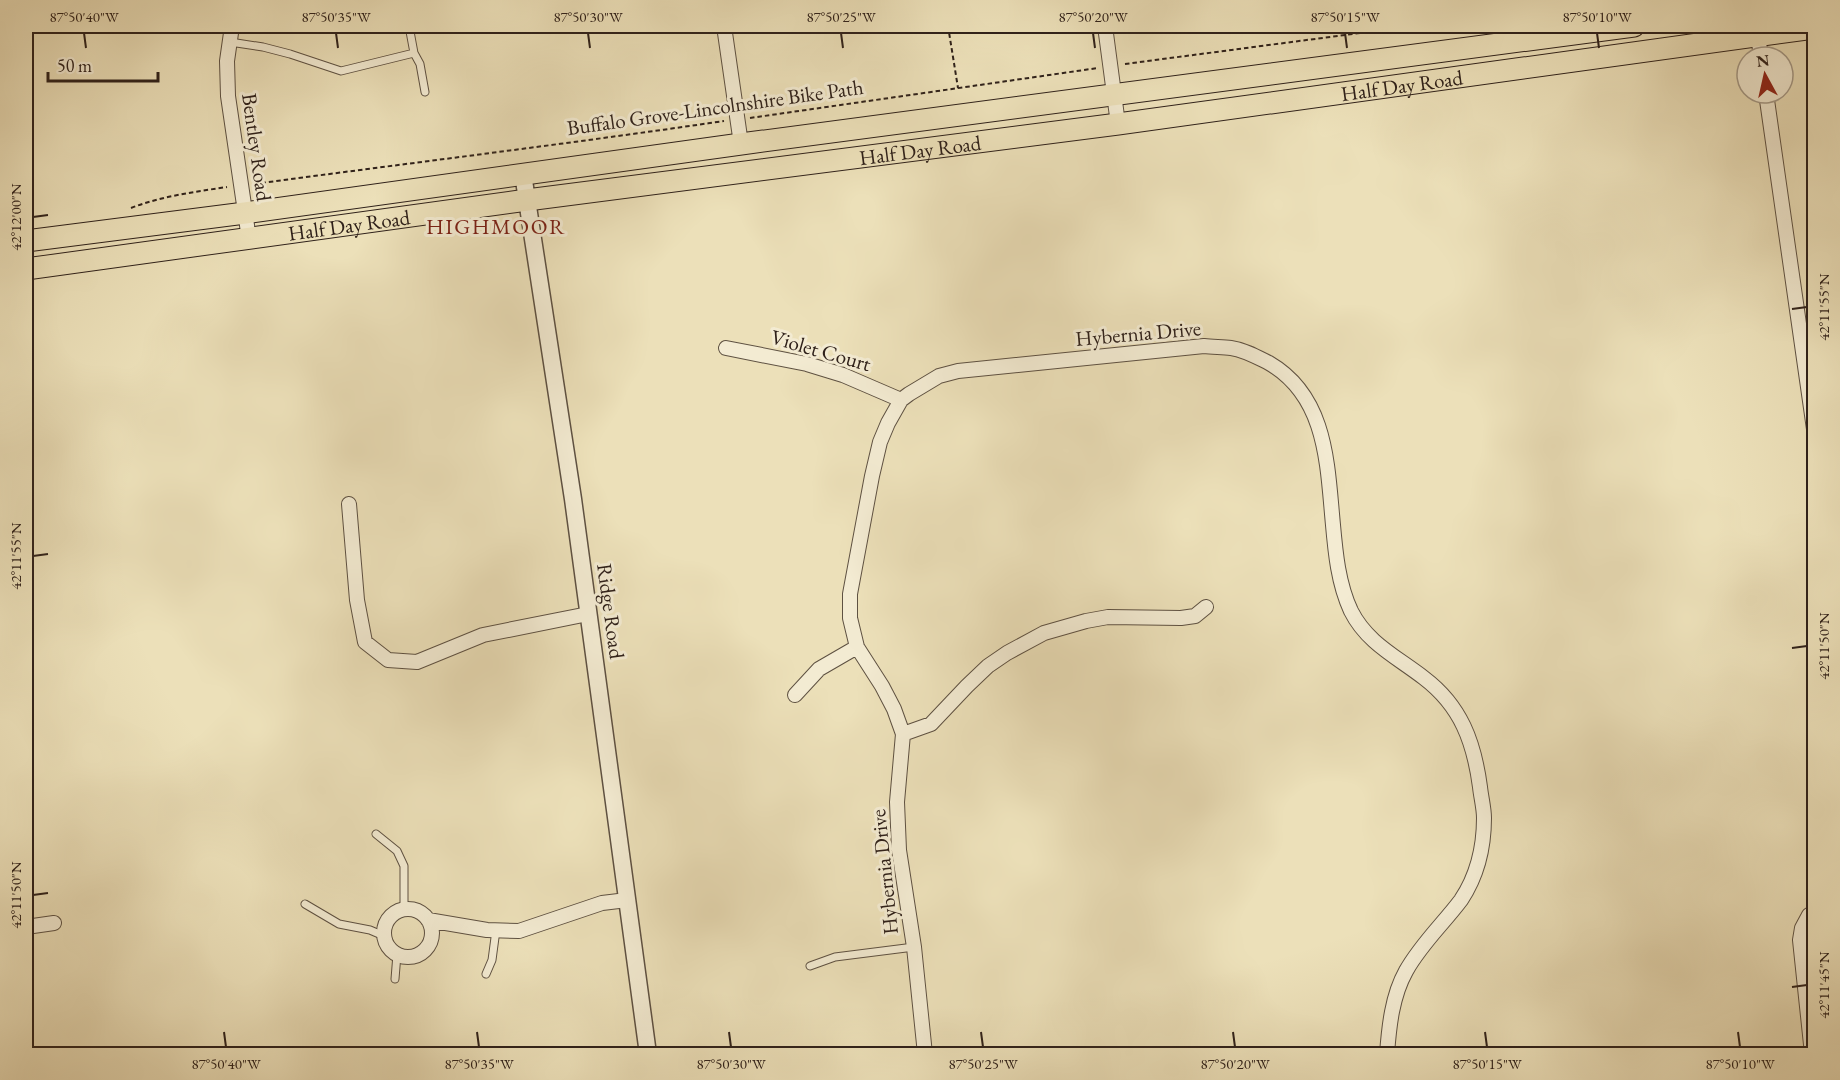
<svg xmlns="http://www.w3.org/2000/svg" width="1840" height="1080" viewBox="0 0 1840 1080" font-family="'EB Garamond',serif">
	<rect width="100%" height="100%" fill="#ece0b9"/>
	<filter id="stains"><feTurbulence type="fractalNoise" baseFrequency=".00333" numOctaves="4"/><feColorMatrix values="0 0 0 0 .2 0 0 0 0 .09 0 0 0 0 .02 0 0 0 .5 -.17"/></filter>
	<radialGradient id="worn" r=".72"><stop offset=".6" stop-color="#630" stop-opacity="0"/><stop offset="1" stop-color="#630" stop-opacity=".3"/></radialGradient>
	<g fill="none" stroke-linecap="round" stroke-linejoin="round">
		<g stroke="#5e5142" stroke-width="9">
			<path id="service" d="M409,26L414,53
				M230,42L263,47L290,54L341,71L414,53L420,64L425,92
				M376,834L397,851L404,866V909
				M305,904L339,924L370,930L384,936
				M810,966L835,957L914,947
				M486,974L492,960L496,930
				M395,979L397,954"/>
		</g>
		<g stroke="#5e5142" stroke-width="16">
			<path id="minor" d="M232,26L227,61L228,96L249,239
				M724,26L741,144
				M1105,26L1118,124
				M1757,29L1761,57
				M1766,93L1814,429
				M726,348L807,364L843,375L901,400
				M349,504L357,600L365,642L388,660L417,662L483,635L588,614
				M795,695L819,669L857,647
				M903,734L931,724L967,686L988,666L1007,653L1044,633L1086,621L1108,617L1181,618L1195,616L1206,607
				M384 933a24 24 0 1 1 48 0a24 24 0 1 1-48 0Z
				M428,920L487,930L519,931L602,903L627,900
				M26,927L54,923
				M925,1054L914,947L899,850L897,802L903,734L894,709L882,686L857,647L850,618V594L872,476L880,442L888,423L901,400L909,394L939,376L958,371L1204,346C1213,347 1223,347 1231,348C1245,350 1257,357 1269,363C1324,395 1327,457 1332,514C1335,547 1337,581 1351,611C1367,643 1397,657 1424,678C1461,706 1474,742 1480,787C1481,797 1484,808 1484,818C1484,846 1477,876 1461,900C1443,924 1421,944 1406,971C1392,996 1389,1027 1387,1054
				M1812,1054L1800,940L1802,928L1809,915L1814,912"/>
		</g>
		<g stroke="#5e5142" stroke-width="19">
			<path id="tertiary" d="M523,174L573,499L648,1054"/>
		</g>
		<g stroke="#2f211a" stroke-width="23">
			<g id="primary">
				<path d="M26,241L245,213L741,144L1634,26"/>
				<path id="s1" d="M26,269L527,200L1118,124L1814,28"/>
			</g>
		</g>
		<path stroke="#2f211a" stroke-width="2" stroke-dasharray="4.5 3" stroke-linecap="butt" d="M948,26L958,88
			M1125,64L1413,26
			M750,118L1098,68
			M254,184C410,163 567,144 724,121
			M131,208C162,196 194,192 227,187"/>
		<use href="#service" stroke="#f3ebd2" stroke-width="7"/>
		<use href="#minor" stroke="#f3ebd2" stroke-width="14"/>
		<use href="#tertiary" stroke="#f3ebd2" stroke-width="16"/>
		<use href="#primary" stroke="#ece0b9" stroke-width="21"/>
	</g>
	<path fill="none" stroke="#2f211a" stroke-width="2" d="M84,33L86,48M336,33L338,48M588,33L590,48M841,33L843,48M1093,33L1095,48M1345,33L1347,48M1597,33L1599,48M33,217L48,215M1792,309L1807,307M33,556L48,554M1792,648L1807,646M33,895L48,893M1792,987L1807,985M224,1032L226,1047M477,1032L479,1047M729,1032L731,1047M981,1032L983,1047M1233,1032L1235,1047M1485,1032L1487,1047M1738,1032L1740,1047"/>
	<g text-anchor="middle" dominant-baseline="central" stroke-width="6" stroke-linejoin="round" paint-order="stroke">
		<g font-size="21" fill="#2f211a" stroke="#f3ebd2">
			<text stroke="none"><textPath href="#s1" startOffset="1388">Half Day Road</textPath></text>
			<text transform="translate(715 107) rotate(-8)">Buffalo Grove-Lincolnshire Bike Path</text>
			<text transform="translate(257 147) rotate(82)">Bentley Road</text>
			<text stroke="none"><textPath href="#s1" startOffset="902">Half Day Road</textPath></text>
			<text stroke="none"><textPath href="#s1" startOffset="326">Half Day Road</textPath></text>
			<text transform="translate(1138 333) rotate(-5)">Hybernia Drive</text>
			<text transform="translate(821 350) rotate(16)">Violet Court</text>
			<text transform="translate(611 611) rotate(82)">Ridge Road</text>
			<text transform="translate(884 872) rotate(-96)">Hybernia Drive</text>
		</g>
		<g font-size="22" letter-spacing="1.5" fill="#7a1f14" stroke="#f3ebd2">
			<text x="496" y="226">HIGHMOOR</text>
		</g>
	</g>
	<rect width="1840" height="1080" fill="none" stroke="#ece0b9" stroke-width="66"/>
	<g transform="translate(1765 75) rotate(352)"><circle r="28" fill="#f3ebd2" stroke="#a59a88" stroke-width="1.5"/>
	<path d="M0-4.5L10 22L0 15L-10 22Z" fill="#8f2418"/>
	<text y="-9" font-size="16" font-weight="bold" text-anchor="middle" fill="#2f211a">N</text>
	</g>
	<path d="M48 72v9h110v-9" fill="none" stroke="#2f211a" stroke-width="3"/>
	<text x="57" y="72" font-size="18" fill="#2f211a" stroke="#f3ebd2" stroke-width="4.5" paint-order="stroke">50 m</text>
	<rect x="33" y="33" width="1774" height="1014" fill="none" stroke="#2f211a" stroke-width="2"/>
	<g font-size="15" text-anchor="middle" fill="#2f211a">
		<text x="84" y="22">87°50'40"W</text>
		<text x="336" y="22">87°50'35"W</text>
		<text x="588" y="22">87°50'30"W</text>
		<text x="841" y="22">87°50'25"W</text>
		<text x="1093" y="22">87°50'20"W</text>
		<text x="1345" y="22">87°50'15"W</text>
		<text x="1597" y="22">87°50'10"W</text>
		<text transform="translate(16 217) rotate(-90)" y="5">42°12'00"N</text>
		<text transform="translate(1824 307) rotate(-90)" y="5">42°11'55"N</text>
		<text transform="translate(16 556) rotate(-90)" y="5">42°11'55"N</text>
		<text transform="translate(1824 646) rotate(-90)" y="5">42°11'50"N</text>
		<text transform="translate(16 895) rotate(-90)" y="5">42°11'50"N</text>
		<text transform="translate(1824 985) rotate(-90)" y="5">42°11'45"N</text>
		<text x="226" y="1069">87°50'40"W</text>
		<text x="479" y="1069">87°50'35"W</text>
		<text x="731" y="1069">87°50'30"W</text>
		<text x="983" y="1069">87°50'25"W</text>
		<text x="1235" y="1069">87°50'20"W</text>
		<text x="1487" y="1069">87°50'15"W</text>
		<text x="1740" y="1069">87°50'10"W</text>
	</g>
	<rect width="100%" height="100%" filter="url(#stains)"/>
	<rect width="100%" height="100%" fill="url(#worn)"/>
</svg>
